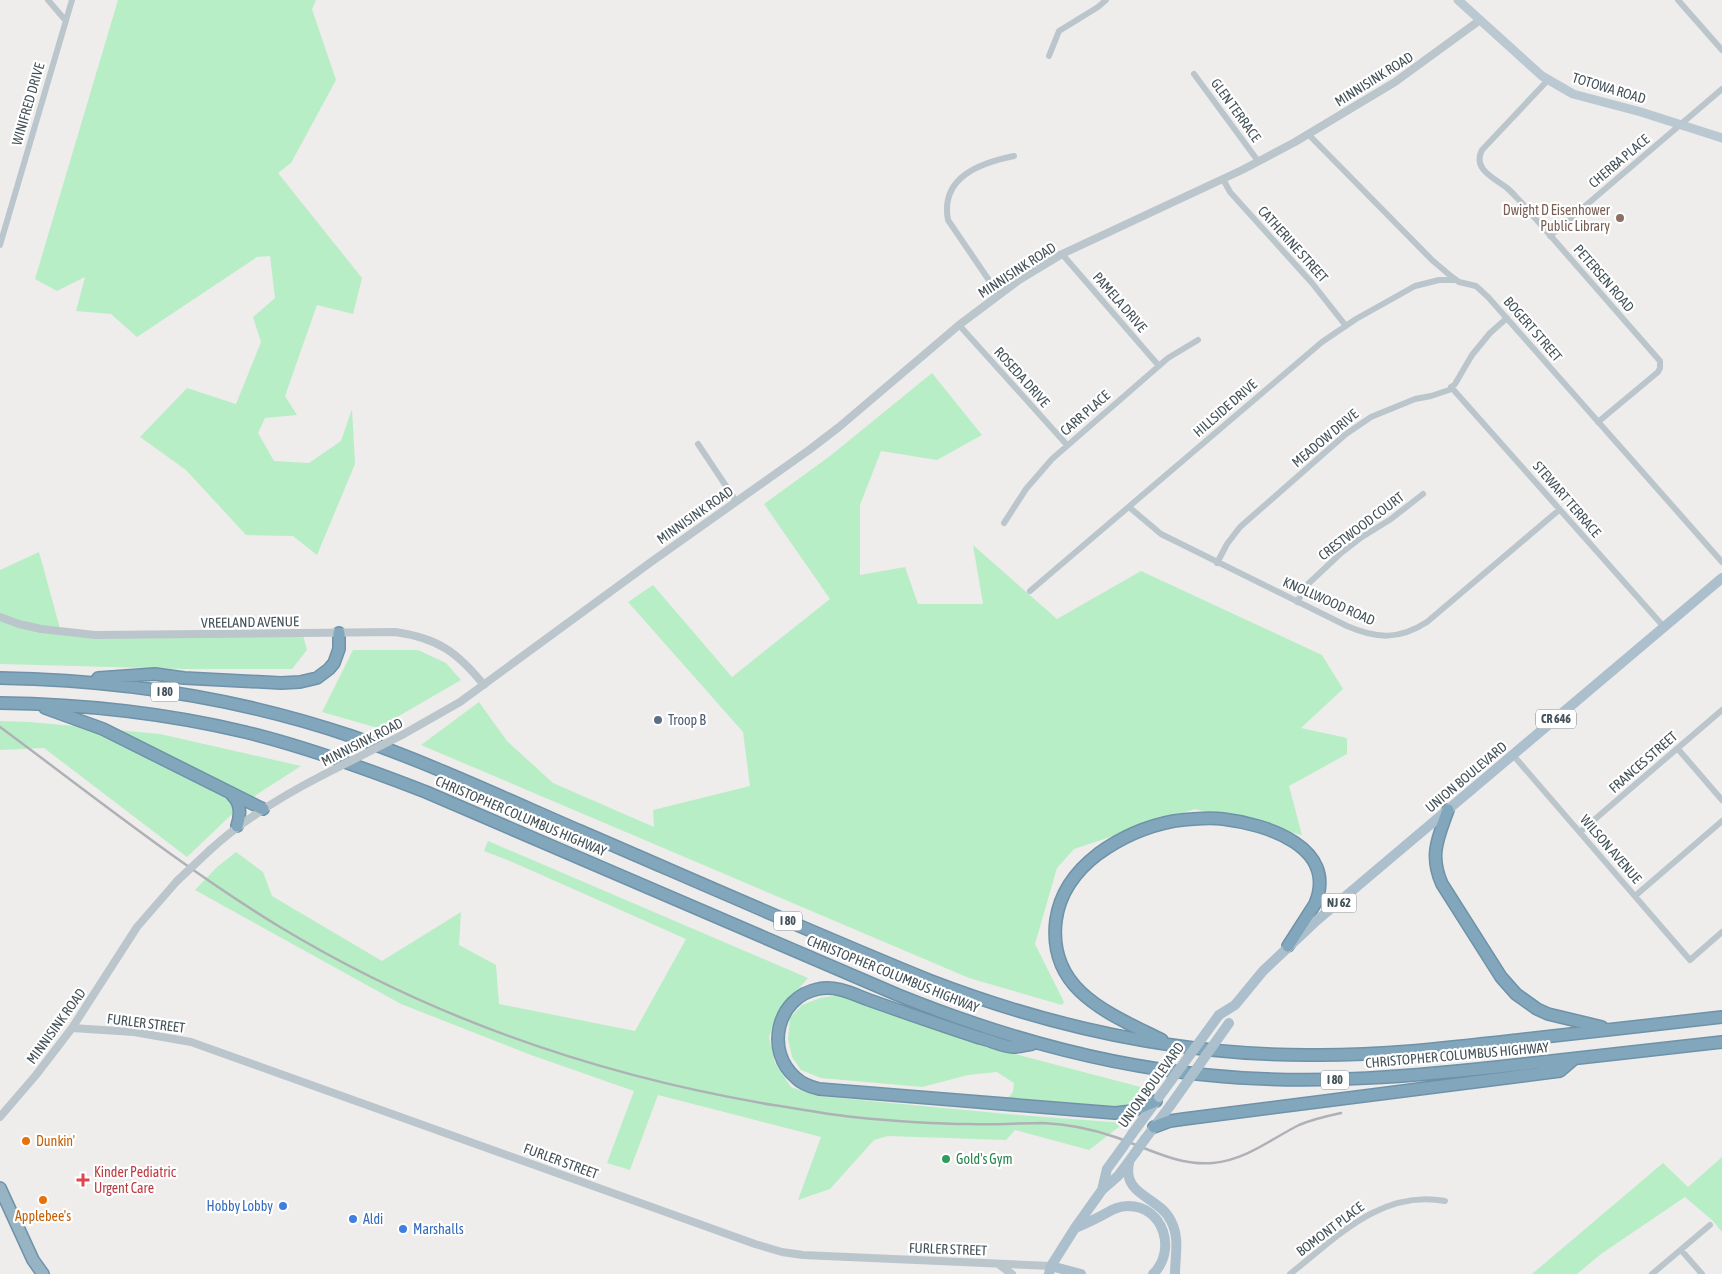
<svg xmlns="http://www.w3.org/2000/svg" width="1722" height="1274" viewBox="0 0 1722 1274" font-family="'Asap Condensed',sans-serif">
	<rect width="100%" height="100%" fill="#efecec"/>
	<path fill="#b8eec5" d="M118,0H316L312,9L336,80L291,163L278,173L362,278L353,314L317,305L285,396L297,415L265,418L258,433L274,461L309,463L341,441L352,409L355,464L317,555L293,536L246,535L186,470L140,437L187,388L236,404L261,342L253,317L275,298L270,256L257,257L137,337L111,314L76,311L85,277L57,291L35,279Z
		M932,373L982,435L937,460L881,451L860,505V575L905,567L918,604H983L973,545L1057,619L1141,571L1322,655L1343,689L1301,728L1347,738V754L1289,786L1302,835L1195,809L1074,849L1057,868L1035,944L1064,1002L1062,1005L969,978L421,745L479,702L507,741L553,783L654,827L653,810L750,786L743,732L628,602L653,585L732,677L830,599L764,504L830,456Z
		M39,552L61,632H302L307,650L292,669H185L0,664V570Z
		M353,650H418L446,663L461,680L378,728L322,712Z
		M0,721L30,722L160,734L301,766L259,793L229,817L187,857L44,748L0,750Z
		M488,841L808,978L777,1013L769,1037L775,1063L791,1087L818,1096L1007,1114L1124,1123L1089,1150L1015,1130L1006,1140L888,1136L874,1140L830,1189L798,1200L821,1137L658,1095L630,1170L607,1163L634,1091L531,1055L401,1004L195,890L217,867L236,852L263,872L272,896L382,961L461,912L459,945L496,965L499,1004L635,1031L686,939L510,861L484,851Z
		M839,995L988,1047L1152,1090L1131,1104L1114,1106L1008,1098L1013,1092L1014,1083L997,1072L968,1075L922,1087L821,1078L801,1070L792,1057L788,1039L790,1018L802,1005L820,998Z
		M1722,1157V1232L1713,1221L1685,1197L1601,1254L1577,1274H1532L1663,1163L1688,1187Z"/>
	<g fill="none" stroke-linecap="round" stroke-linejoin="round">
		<g stroke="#6e92a8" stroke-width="14">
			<path id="trunk" d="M0,1188L33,1260L43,1274"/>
		</g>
		<g stroke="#6e92a8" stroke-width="14">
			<path id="motorway" d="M0,678C118,680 239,698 351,736C429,763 504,798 580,831C696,881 813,933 931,981C1051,1027 1179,1055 1308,1055C1379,1056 1448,1048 1518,1040C1586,1032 1654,1025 1722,1017
				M98,678L155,674L184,678L281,683L300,682L317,678L329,669L334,663L339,649V633
				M0,703C82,704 165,713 245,732C307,747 367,769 426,792L898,995C997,1035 1100,1065 1207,1075C1314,1086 1419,1076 1525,1064C1591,1057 1656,1049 1722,1042
				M45,708L103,729L263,809
				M232,795C241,803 241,814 237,826
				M1448,810C1438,838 1429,855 1442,884L1501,977L1516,994L1537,1009L1548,1014L1602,1027
				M1162,1040C1110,1014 1047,991 1056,920C1060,892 1077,870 1098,854C1120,838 1147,826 1174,821C1190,819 1207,817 1223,819C1266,824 1339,847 1315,904L1288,946
				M1032,1044C1026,1045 1019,1047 1013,1047C1003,1047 990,1040 980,1038C943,1026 906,1013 869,1000C853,994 836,985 818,989C777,997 764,1051 796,1078C802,1084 811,1087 819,1089L1115,1113L1132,1111L1156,1101
				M1154,1127L1170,1121L1184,1119L1560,1071L1574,1059"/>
		</g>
		<path stroke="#bac6cc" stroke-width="6" d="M48,0L66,21
			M1678,0L1722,50
			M1049,56L1059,31L1098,7L1106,0
			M1194,74L1258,161
			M1548,80L1482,150C1472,169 1494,178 1507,188C1512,192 1516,197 1521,202L1660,361V368L1658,372L1598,422
			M1308,134L1432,260L1452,277L1459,282L1476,286L1488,297L1722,562
			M1223,179L1230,192L1312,283L1346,326
			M1550,236L1722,89
			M0,245L72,0
			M1062,254L1159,366
			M999,295L948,220C940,177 980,163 1014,156
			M959,325L1067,445
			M1451,387L1664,627
			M698,444L736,501
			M1129,507L1161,534L1347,626C1377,639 1399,640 1427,622L1559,510
			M1004,523L1026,489L1052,459L1168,358L1198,340
			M1217,563L1227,544L1240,527L1346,434L1371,417L1415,399L1431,396L1449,390L1455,384L1472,355L1490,333L1507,318
			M1030,591L1322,342L1356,319L1415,286L1439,280H1455
			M1297,602L1308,584L1340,554L1362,537L1391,519L1423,494
			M1678,749L1722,800
			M1513,755L1690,960L1722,932
			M1580,832L1722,710
			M1635,896L1722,821
			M1681,1250L1702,1274
			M1290,1274C1336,1238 1381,1189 1445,1201
			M1652,1274L1710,1225"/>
		<path stroke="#bac6cc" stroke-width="8" d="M0,617L19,624L41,629L95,635L395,632C438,638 457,652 484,685
			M402,735L460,702L651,562L809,450L839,427L959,325L1019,280L1062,254L1242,170L1295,142L1395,82L1480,20
			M210,850C244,819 282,796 323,775
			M72,1028L134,1032L191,1042L755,1244L782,1252L803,1255L1051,1266
			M0,1117L36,1075L72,1028L137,927L177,881
			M998,1264L1012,1274"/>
		<path stroke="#b9c8d1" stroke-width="9" d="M1458,0L1542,76L1573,94L1641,112L1722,138"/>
		<path stroke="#abc0cc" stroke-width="10" d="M1219,1015L1235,1005L1263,971L1315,922L1722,578
			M1132,1134L1157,1100
			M1145,1139L1170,1106
			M1129,1163C1122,1196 1159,1196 1171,1221C1180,1238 1175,1256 1175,1274
			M1102,1190L1107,1169L1123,1147
			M1075,1228C1083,1225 1091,1221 1099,1217C1109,1212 1116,1206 1128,1206C1164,1206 1177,1251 1153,1274
			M1051,1266L1081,1274
			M1049,1274L1051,1266L1075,1228L1102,1190L1118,1176L1135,1153"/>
		<use href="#trunk" stroke="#96b4c4" stroke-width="11"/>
		<use href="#motorway" stroke="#82a7bc" stroke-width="11"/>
		<path stroke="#aeb2b6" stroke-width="2.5" d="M0,727C92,795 182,867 280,927C431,1018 600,1076 773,1105C800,1109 826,1114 853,1117C892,1121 931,1124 970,1124C994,1125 1019,1123 1043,1123C1067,1124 1092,1129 1115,1137C1147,1148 1178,1166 1213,1163C1246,1160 1271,1139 1299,1125C1313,1119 1327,1116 1341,1113"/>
		<path stroke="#bac6cc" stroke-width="8" d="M323,775L402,735
			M177,881L210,850"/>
		<path stroke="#abc0cc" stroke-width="10" d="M1159,1097L1219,1015
			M1170,1106L1229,1023
			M1123,1147L1132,1134
			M1135,1153L1145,1139"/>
	</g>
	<circle fill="#8d6e63" stroke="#fff" stroke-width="2" cx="1620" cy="218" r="5"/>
	<circle fill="#5c6f8a" stroke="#fff" stroke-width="2" cx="658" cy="720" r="5"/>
	<g fill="#e8710a" stroke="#fff" stroke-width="2">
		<circle cx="26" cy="1141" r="5"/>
		<circle cx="43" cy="1200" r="5"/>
	</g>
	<circle fill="#2e9e5b" stroke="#fff" stroke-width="2" cx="946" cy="1159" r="5"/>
	<path fill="#e0444e" stroke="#fff" stroke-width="2" d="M80.5 1172.5h5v5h5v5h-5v5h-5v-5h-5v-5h5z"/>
	<g fill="#3f7fe0" stroke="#fff" stroke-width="2">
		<circle cx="283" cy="1206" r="5"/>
		<circle cx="353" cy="1219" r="5"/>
		<circle cx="403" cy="1229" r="5"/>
	</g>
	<g text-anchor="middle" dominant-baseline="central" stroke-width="4.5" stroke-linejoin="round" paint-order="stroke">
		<g fill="#fff" stroke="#7c868b" stroke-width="1">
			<rect x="151" y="682.5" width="28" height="19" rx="4"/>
			<rect x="1536" y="709.5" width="40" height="19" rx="4"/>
			<rect x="1321.5" y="893.5" width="35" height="19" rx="4"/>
			<rect x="774" y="911.5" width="28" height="19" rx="4"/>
			<rect x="1321" y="1070.5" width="28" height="19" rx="4"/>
		</g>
		<g font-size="12" font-weight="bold" fill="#445259">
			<text x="165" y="692">I 80</text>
			<text x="1556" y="719">CR 646</text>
			<text x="1339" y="903">NJ 62</text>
			<text x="788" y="921">I 80</text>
			<text x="1335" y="1080">I 80</text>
		</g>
		<g font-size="14" fill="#445259" stroke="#fff">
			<text transform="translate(1374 79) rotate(-32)">MINNISINK ROAD</text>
			<text transform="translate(1609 88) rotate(17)">TOTOWA ROAD</text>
			<text transform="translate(28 104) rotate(-74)">WINIFRED DRIVE</text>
			<text transform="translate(1236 110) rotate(54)">GLEN TERRACE</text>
			<text transform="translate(1619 161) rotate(-40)">CHERBA PLACE</text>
			<text transform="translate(1293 244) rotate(48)">CATHERINE STREET</text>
			<text transform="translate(1017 270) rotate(-33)">MINNISINK ROAD</text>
			<text transform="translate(1604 278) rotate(49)">PETERSEN ROAD</text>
			<text transform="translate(1120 302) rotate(49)">PAMELA DRIVE</text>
			<text transform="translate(1533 329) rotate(49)">BOGERT STREET</text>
			<text transform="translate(1022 377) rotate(48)">ROSEDA DRIVE</text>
			<text transform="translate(1225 408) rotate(-41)">HILLSIDE DRIVE</text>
			<text transform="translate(1085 413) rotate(-41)">CARR PLACE</text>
			<text transform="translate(1325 438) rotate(-40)">MEADOW DRIVE</text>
			<text transform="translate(1567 499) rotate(49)">STEWART TERRACE</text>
			<text transform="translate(695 515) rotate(-35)">MINNISINK ROAD</text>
			<text transform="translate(1361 526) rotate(-37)">CRESTWOOD COURT</text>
			<text transform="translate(1329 601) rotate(24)">KNOLLWOOD ROAD</text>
			<text transform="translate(250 622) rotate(-1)">VREELAND AVENUE</text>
			<text transform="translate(362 742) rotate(-27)">MINNISINK ROAD</text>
			<text transform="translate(1643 762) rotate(-41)">FRANCES STREET</text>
			<text transform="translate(1466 777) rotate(-40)">UNION BOULEVARD</text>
			<text transform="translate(521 816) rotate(23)">CHRISTOPHER COLUMBUS HIGHWAY</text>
			<text transform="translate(1611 849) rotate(49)">WILSON AVENUE</text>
			<text transform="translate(893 974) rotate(22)">CHRISTOPHER COLUMBUS HIGHWAY</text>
			<text transform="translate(146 1023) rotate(7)">FURLER STREET</text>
			<text transform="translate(56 1026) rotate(-54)">MINNISINK ROAD</text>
			<text transform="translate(1457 1055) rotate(-5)">CHRISTOPHER COLUMBUS HIGHWAY</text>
			<text transform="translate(1151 1085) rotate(-54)">UNION BOULEVARD</text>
			<text transform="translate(561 1161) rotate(20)">FURLER STREET</text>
			<text transform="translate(1330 1229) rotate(-37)">BOMONT PLACE</text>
			<text transform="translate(948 1249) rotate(2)">FURLER STREET</text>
		</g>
		<g font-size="14" fill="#785e54" stroke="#fff" text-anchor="end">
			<text x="1610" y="210">Dwight D Eisenhower<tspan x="1610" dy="16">Public Library</tspan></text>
		</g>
		<g font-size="14" fill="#4e5e75" stroke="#fff" text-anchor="start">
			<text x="668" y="720">Troop B</text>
		</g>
		<g font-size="14" fill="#c56008" stroke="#fff" text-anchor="start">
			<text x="36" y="1141">Dunkin'</text>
			<text x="43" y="1216" text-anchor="middle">Applebee's</text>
		</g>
		<g font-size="14" fill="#27864d" stroke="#fff" text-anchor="start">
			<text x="956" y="1159">Gold's Gym</text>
		</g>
		<g font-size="14" fill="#be3a42" stroke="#fff" text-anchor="start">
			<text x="94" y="1172">Kinder Pediatric<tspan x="94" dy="16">Urgent Care</tspan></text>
		</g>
		<g font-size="14" fill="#366cbe" stroke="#fff" text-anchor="start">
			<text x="273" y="1206" text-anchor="end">Hobby Lobby</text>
			<text x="363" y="1219">Aldi</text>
			<text x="413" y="1229">Marshalls</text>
		</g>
	</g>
</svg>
